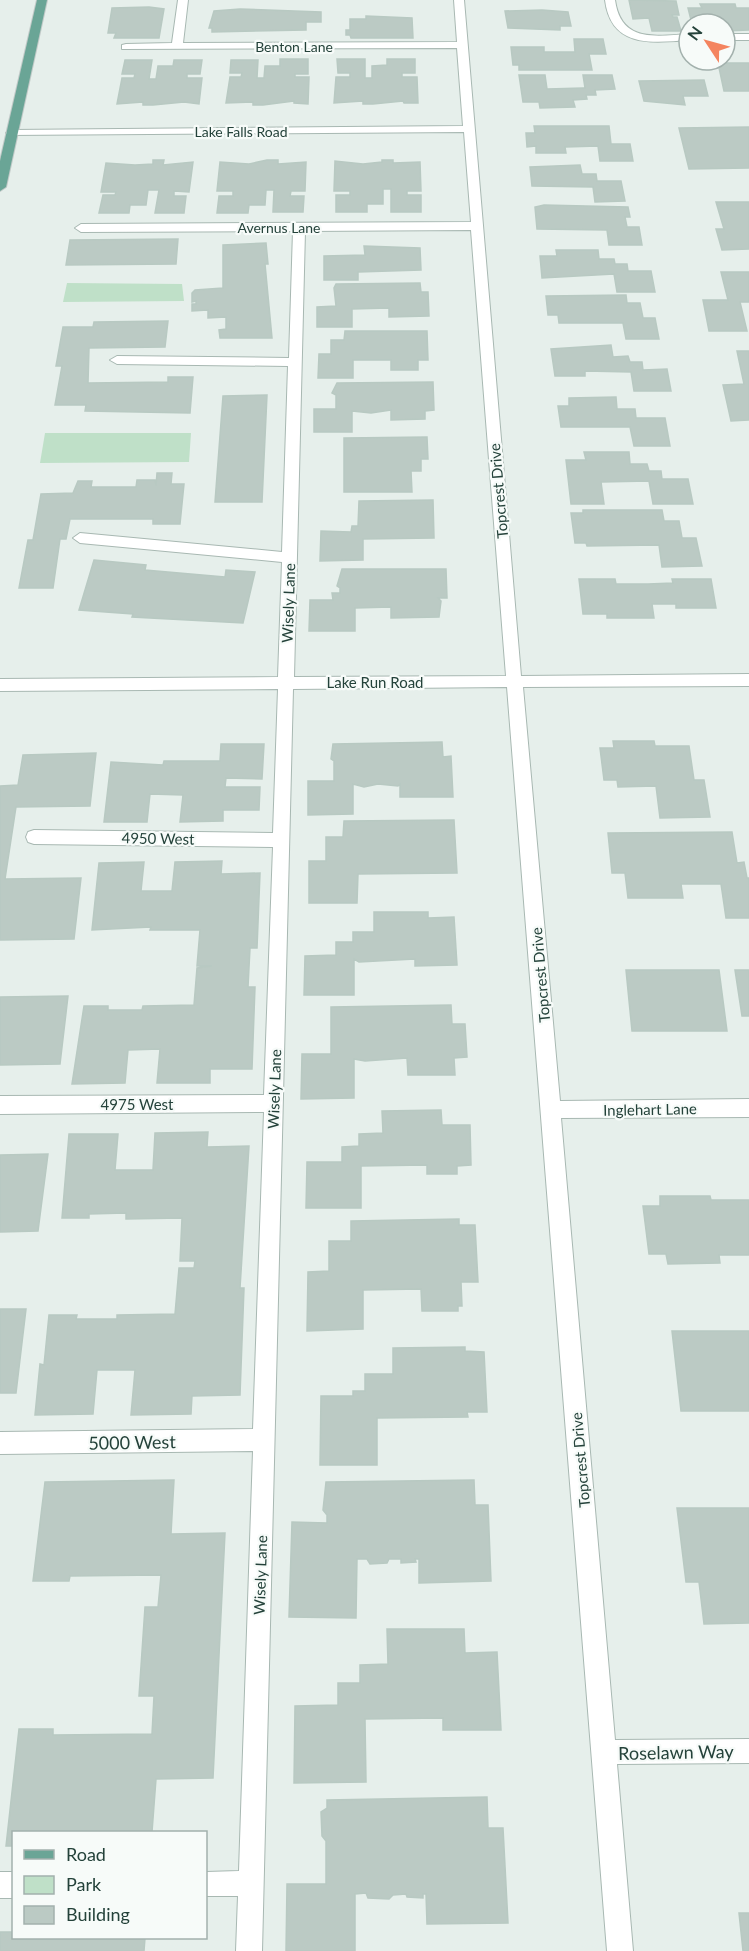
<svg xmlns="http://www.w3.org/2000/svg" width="749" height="1951" viewBox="0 0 749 1951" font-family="Lato,sans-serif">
	<rect width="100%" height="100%" fill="#e6efeb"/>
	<path fill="#bfe0c8" d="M67,283L182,284L184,301L63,302Z
		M45,433H191L189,462L40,463Z"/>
	<path fill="#bbcac4" stroke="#b8c9c2" stroke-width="1.5" d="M629,0L676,1L679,15H672L673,17H677L681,31H652L649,18L633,19Z
		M700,4H735L736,8H749V30L725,31V24H692L688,8H702Z
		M149,7L164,9L159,38H114L116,33H108L112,8Z
		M240,9L321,12V22H306V30L212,32V28H209L214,11Z
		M542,10L568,12L571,26H560V30L508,28L505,11Z
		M366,16L412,18L413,38H351L350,35H346V30H350V19H366Z
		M574,39H603L606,54H589L592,70H519V65H513L511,47H544V52H575Z
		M280,59H308V74H295V77H309L308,104L294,103V101L263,105H253V102L226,103L230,77H241L242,73H230L231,60H258L257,78H264L265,66H280Z
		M337,59H365V78H372V66L387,65V59H415V73H402V77H417L418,103H404L403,101L373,104H363V101L334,103L336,77H350V73H338Z
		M125,60H152L149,79H156L158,66H173L174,60H202L200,74H187V78H202L199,104L184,102L153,105H143V102L117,104L122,78H134L135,74H122Z
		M718,63H749V91H724Z
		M519,75H545L547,89L583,88H585L583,75H612L615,89L595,90L596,95H586L587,99L573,100L575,107L540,108L539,102H523Z
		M704,80L708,96H683L685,105L644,101L639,81Z
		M534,126H609L611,144H630L633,161H600L598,146L565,147L566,153H536V146L527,147L526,133H535Z
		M749,127V168L689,169L679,128Z
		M153,160H164L163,165L193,162L189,192L174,191V196H186L184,213H155L159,190H148L146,205H130L129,213H99L103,195H115L116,192H101L106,163L135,165L153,164Z
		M267,160H278V164L306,162L305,191H291L290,196H304L303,212H273L274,190H266L265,205H249L248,213H217L219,196H233V191H217L220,162L249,164Z
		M382,160H393V163L420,162L421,191H407V195H421V212H391V189H383V204H367V212H336V195H350V191H334L335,161L363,164L382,162Z
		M580,165L582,174H596L597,181H621L625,201L595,202L593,187L532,186L530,167Z
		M716,202H749V249L722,250L716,229H724Z
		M544,205L628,207L630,217H625L627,227H639L642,245H609L607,230L537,229L535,207Z
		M178,239L176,264L66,265L70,240Z
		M266,243L268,264H265L272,338H220L219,330L226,329V317L208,318V310L192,311V304H196V301L192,302V293L195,290L223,288V245Z
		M364,246L420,248L421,270L358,272V280H324V256L365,255Z
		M556,250H598L599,259H614L615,264H627L628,271H651L655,292H617L614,274L542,278L540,256H557Z
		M721,272H749V302H740L747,331H709L703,300H728Z
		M420,283L421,292H428L429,316L389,317V308L352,309V327H317V307L336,306L334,288L336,284Z
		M626,295L627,303H640L643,318H655L659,339H626L623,323H559L558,315H548L546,296Z
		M168,321L165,347L89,348L88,383L168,382V377H193L190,413L85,411L86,405H55L62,366H56L63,327H93L94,322Z
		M345,331H427L428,360H418V370H391V360H353V378H318L319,354H331V340H344Z
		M611,345L613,357L628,356L630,362H642L643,370L667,369L671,391H634L631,372L585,371V376H555L551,349Z
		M737,351H749V420L731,421L723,385L744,384Z
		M433,382L434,410L425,411V419L391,420V410L371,413L352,411V432H314V409H336V395L332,393L337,383Z
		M267,395L262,502H215L223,396Z
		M616,397L617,409H635L636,418H665L670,446H634L630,427H561L558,406H569V398Z
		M427,437L428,459H421V471H411L412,492H344V438Z
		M584,452H629L630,464H647L649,471H661L662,479H688L693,504H653L649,481L601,482L604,504H571L566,460H586Z
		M157,473H172L171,484H184L180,524H153V519H70L66,539H60L53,588H19L28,540H33L41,494L73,493L78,481H92L91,487H136L137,480H155L156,486Z
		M433,500L434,538L363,539V560L320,561L321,531L351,532L352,526H358L359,501Z
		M583,510H662L664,521H679L682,538H696L702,566L662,567L659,545L587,546L586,543H575L571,513H583Z
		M94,560L146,565L145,570L225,577L226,570L255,572L243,623L132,617L133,614L79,610Z
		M342,569H446L447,598H438L441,601L439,617L391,618V607L355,608V631H309L310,600H333L332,593H340V588L337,586Z
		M579,579H615L616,584H648L673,583L672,579H711L716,608H676V604H652L654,618H607V614H583Z
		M613,741H654L655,746H689L694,780H704L710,817L660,818L656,786L618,787L617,780H604L600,748H614Z
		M442,742L443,757L451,756L453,797H400V784L398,786L378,784L364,787L353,784V814L308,815V781H334V761L331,759L333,744Z
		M221,744H264L262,779L226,778L225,787H260L259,810H223V821L180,822L183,795L150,794L147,822H104L111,762L163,765L164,761H220Z
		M96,753L90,806L16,807L5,879L81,878L74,939L0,940V786L18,785L23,755Z
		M454,820L457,873L358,874L357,903H309V861H326V837H343L344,821Z
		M732,832L737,863L744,862L747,878H749V918H726L721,884H681L683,898H628L625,873H612L608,833Z
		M222,861L221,874L260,873L257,948H250L248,987H255L252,1069H210V1083H157L160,1049L128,1050L125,1083L72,1084L84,1006H108V1010H142L143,1006L194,1005L197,968L212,966H197L200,930H150L151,927L92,930L99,863L144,862L141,891H172L175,862Z
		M374,912H428V918L454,917L457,965L415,966V959L359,962L354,959V995H304L305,956L336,955V942H353V932H374Z
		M626,970H719L727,1031H632Z
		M735,970H749V1016H742Z
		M68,996L60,1064L0,1065V997Z
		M451,1005L452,1024H465L467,1057L454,1058L455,1075H408L407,1058L365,1061L354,1059V1098L301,1099L302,1054H331V1007Z
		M441,1110L442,1125H470L471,1165L457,1166V1174H427V1165L361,1166V1208H306L307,1162H342V1147L359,1146V1134L383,1133L382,1111Z
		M208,1132L207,1147L249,1146L240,1288H244L240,1395L192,1396L191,1414L131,1415L135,1370H97L93,1414L35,1415L40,1364L44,1365L49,1315H77L76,1319H117V1315L175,1314L179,1268H194L195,1261H180L182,1218L126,1219V1213L89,1214V1218H62L69,1134H118L115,1170H153L155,1133Z
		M48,1154L38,1231L0,1232V1155Z
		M660,1196H710L711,1200H749V1255H719L720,1263L668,1264L666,1254H649L643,1206H660Z
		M459,1219V1225H475L478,1282H461L462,1306H458V1311H422L421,1289L363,1290V1329L307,1331L308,1272L329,1271V1241H351V1221Z
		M0,1309H26L16,1393H0Z
		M672,1331H749V1411H681Z
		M465,1347V1351L484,1352L487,1412H467L468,1417L377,1418V1465H320L321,1396H353V1391H365V1374H393V1348Z
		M174,1480L171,1534L225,1533L213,1778L156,1779L152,1832H14V1846H6L19,1729H53V1735L152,1734L154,1696H139L145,1607H158L161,1575L70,1576L69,1581H33L45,1482Z
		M474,1480L475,1505H488L491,1581L419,1583V1559H415L416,1562L401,1563V1559H389L387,1563L370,1564L367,1559H357L356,1618L289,1617L292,1522L327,1523V1515L323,1510L326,1482Z
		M677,1508H749V1623L704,1624L699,1582H686Z
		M387,1629H464L465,1653L497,1652L501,1730H443V1718L365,1719L366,1782L294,1783L295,1706L338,1705V1683H360V1665L388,1664Z
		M487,1797L488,1828H503L508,1923L427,1924L426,1894H423V1898L407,1897L406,1894L393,1895L389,1899L368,1898L366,1893L355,1894V1951H286L287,1884H326V1841L322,1836L321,1812L327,1808V1800Z
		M739,1913H749V1951H743Z
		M0,1932H14V1938H145L144,1951H0Z"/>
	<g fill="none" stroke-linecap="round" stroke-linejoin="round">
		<g stroke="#a8b8b2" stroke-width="2">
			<path id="minor" d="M178,0H188L183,43L457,42L454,0H464L521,676L749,674V686L523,687L560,1101L749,1099V1117L561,1118L615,1740L749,1739V1763L617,1764L633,1951H607L507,687L293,689L262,1951H236L238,1896H206V1872L239,1871L253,1451L0,1454V1432L253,1429L264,1112L0,1114V1096L264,1095L273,847L34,844L28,842L26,837L28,832L34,830L273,833L278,689L0,691V679L278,677L282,562L80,543L73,538L80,533L282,552L288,366L117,364L110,360L117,356L289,358L293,231L81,232L75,228L81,224L471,222L464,132L8,135L6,133L12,130L463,126L457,48L122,49V45L126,44L172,43ZM471,230L506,676L294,677L305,231Z
				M605,0H615C621,43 655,36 689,34V40C651,43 611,48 605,0Z
				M725,34H749V40H725Z
				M0,1872H14V1898H0Z"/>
		</g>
		<g stroke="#c2cac8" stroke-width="2">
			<path id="major" d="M37,0H47L6,187L0,191V161Z"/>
		</g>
		<use href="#minor" fill="#fff" fill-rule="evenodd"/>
		<use href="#major" fill="#6aa596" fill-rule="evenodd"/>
	</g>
	<g text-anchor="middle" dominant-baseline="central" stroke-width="4.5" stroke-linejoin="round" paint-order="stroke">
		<g font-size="14" fill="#24423a" stroke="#f7fbf9">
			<text x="294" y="46">Benton Lane</text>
			<text x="241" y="131">Lake Falls Road</text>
			<text x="279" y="227">Avernus Lane</text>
		</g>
		<g font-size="15" fill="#24423a" stroke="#f7fbf9">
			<text transform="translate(498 491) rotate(-95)">Topcrest Drive</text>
			<text transform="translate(288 603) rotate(-88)">Wisely Lane</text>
			<text x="375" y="682">Lake Run Road</text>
			<text transform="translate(158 838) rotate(1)">4950 West</text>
			<text transform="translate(540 975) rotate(-95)">Topcrest Drive</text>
			<text transform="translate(274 1089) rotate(-88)">Wisely Lane</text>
			<text x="137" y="1104">4975 West</text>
			<text transform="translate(650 1109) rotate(-1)">Inglehart Lane</text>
			<text transform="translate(580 1460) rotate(-95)">Topcrest Drive</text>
			<text transform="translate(260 1575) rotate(-88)">Wisely Lane</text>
		</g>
		<g font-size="18" fill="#24423a" stroke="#f7fbf9">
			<text transform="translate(132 1442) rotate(-1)">5000 West</text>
			<text transform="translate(676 1752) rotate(-1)">Roselawn Way</text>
		</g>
	</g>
	<rect x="12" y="1831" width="195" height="108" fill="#f7fbf9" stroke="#a3b1ad" stroke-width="1.5"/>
	<rect x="24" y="1850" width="30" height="9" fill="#6aa596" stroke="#a3b1ad" stroke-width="1.5"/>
	<text x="66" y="1861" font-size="18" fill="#24423a">Road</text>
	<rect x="24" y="1876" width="30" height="18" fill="#bfe0c8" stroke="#a3b1ad" stroke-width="1.5"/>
	<text x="66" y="1891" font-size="18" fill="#24423a">Park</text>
	<rect x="24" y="1906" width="30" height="18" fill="#bbcac4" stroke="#a3b1ad" stroke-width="1.5"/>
	<text x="66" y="1921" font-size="18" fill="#24423a">Building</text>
	<g transform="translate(707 42) rotate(306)"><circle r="28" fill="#f7fbf9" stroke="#a3b1ad" stroke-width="1.5"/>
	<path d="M0-4.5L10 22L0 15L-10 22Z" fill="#f4845f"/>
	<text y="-9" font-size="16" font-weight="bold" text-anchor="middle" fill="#24423a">N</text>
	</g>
</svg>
